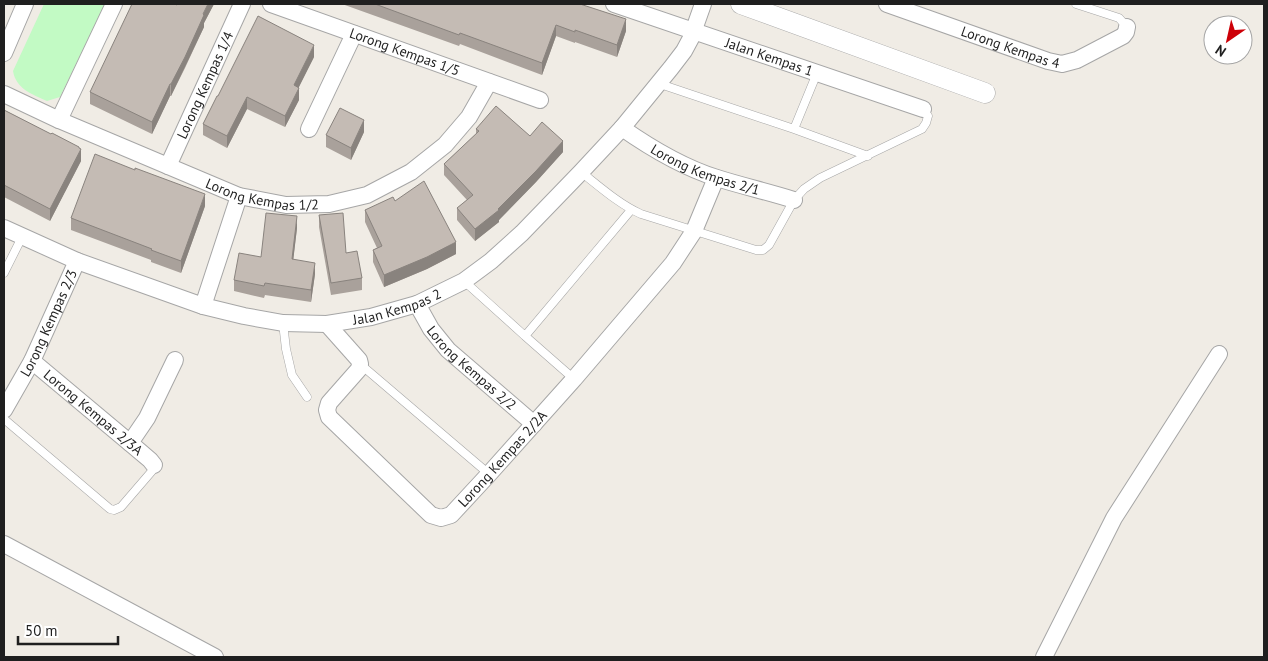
<svg xmlns="http://www.w3.org/2000/svg" width="1268" height="661" viewBox="0 0 1268 661" font-family="'PT Sans',sans-serif">
	<rect width="100%" height="100%" fill="#f0ece5"/>
	<path fill="#c2fac4" d="M44,4H105L60,97L47,101C32,94 16,89 13,71Z"/>
	<g fill="none" stroke-linecap="round" stroke-linejoin="round">
		<g stroke="#a6a6a6" stroke-width="9">
			<path id="service" d="M1076,4L1119,18L1127,27
				M660,84L794,129L868,156
				M794,129L817,73
				M581,172C600,187 619,204 641,214L756,250H763L769,245L794,200L804,189L820,178L922,129L926,123L928,116L923,109
				M4,273L22,237
				M464,281L525,336
				M283,323L286,349L292,375L307,397
				M360,364L489,474
				M574,379L525,336L631,210
				M4,419L110,509L114,510L121,507L152,471L154,465"/>
		</g>
		<g stroke="#a6a6a6" stroke-width="18">
			<g id="minor">
				<path id="s1" d="M271,4L540,100"/>
				<path id="s2" d="M614,4L923,109"/>
				<path id="s3" d="M887,4L1048,61L1062,64L1077,60L1123,36L1126,32L1127,27"/>
				<path d="M4,53L25,4"/>
				<path id="s4" d="M4,94L59,120L239,196L286,205L329,204L367,195L411,172L445,145L469,117L489,82"/>
				<path d="M59,120L114,4"/>
				<path id="s5" d="M622,128C652,149 682,167 717,178C742,186 769,192 794,200"/>
				<path d="M309,129L354,34"/>
				<path id="s6" d="M168,166L242,4"/>
				<path id="s7" d="M4,228L77,261L203,306L244,316L283,323L327,324L371,317L417,304L464,281L491,261L522,233L581,172L622,128L671,68L684,51L691,38L703,4"/>
				<path id="s8" d="M417,304L431,329L448,350L534,424"/>
				<path d="M203,306L239,196"/>
				<path id="s9" d="M327,324L359,360L360,364L359,369L329,403L327,410L329,417L431,515L441,518L451,515L489,474L574,379L673,263L694,231L716,178"/>
				<path id="s10" d="M32,361L130,443L150,460L154,465"/>
				<path id="s11" d="M4,410L32,361L77,261"/>
				<path d="M130,443L147,418L175,360"/>
				<path d="M4,544L215,657"/>
				<path d="M1044,657L1114,518L1219,354"/>
			</g>
		</g>
		<g stroke="#a6a6a6" stroke-width="21">
			<path id="tertiary" d="M741,4L985,93"/>
		</g>
		<use href="#service" stroke="#fff" stroke-width="8"/>
		<use href="#minor" stroke="#fff" stroke-width="16"/>
		<use href="#tertiary" stroke="#fff" stroke-width="20"/>
	</g>
	<path fill="#a9a19b" d="M177,4H214L204,23V27L185,68L171,96H170L152,134L90,104V92Z
		M342,4H580L626,31L617,57L575,42V43L556,36L542,75L460,44L459,46Z
		M314,57L298,88L299,100L285,127L247,109L227,148L203,135V124L218,96Z
		M4,110L79,149L81,161L50,221L4,197Z
		M476,129L530,136L563,152L536,182L499,220V222L475,241L457,220V208L467,200L444,175V164L476,134Z
		M364,132L351,160L326,147V135Z
		M395,201L456,254L427,269L384,287L373,262V250L377,248L365,222V210Z
		M205,206L181,273L151,262V260L71,230V218Z
		M319,215L346,253L362,278V290L331,295L319,227Z
		M297,228L293,260L315,274L311,302L265,295L264,298L234,291V280L261,257Z"/>
	<path fill="#89837e" d="M208,4H214L204,23V27L171,96V84Z
		M626,19V31L617,57V45Z
		M556,25V36L542,75V63Z
		M314,45V57L294,97V85Z
		M170,84V96L152,134V122Z
		M299,88V100L285,127V116Z
		M247,97V109L227,148V136Z
		M364,120V132L351,160V148Z
		M563,141V152L536,182L499,220V222L475,241V229Z
		M79,147V152L81,149V161L50,221V209Z
		M205,194V206L181,273V261Z
		M297,216V228L292,271V259Z
		M456,242V254L427,269L384,287V275Z
		M315,263V274L311,302V290Z"/>
	<path fill="#c4bbb4" stroke="#89837e" d="M132,4H175L177,5V4H208L203,14L204,15L185,57L171,84H170L152,122L90,92Z
		M375,4H580L626,19L617,45L575,30V32L556,25L542,63L460,33L459,35Z
		M258,16L314,45L294,85L299,88L285,116L247,97L227,136L203,124L217,96H218Z
		M496,106L530,136L542,122L563,141L536,171L498,209L499,210L475,229L457,208L473,195L444,164L479,131L476,129Z
		M340,108L364,120L351,148L326,135Z
		M4,110L51,134L52,133L79,147V148L81,149L50,209L4,185Z
		M95,154L135,170V168L205,194L181,261L151,250L152,249L71,218Z
		M424,181L456,242L427,257L384,275L373,250L382,246L365,210L393,197L395,201Z
		M266,213L297,216L292,259L315,263L311,290L265,283L264,286L234,280L239,253L261,257Z
		M343,213L346,253L357,251L362,278L331,283L319,215Z"/>
	<g text-anchor="middle" dominant-baseline="central" stroke-width="5" stroke-linejoin="round" paint-order="stroke">
		<g font-size="14" fill="#1f1f1f" stroke="#fff">
			<text stroke="none"><textPath href="#s3" startOffset="131">Lorong Kempas 4</textPath></text>
			<text stroke="none"><textPath href="#s1" startOffset="142">Lorong Kempas 1/5</textPath></text>
			<text stroke="none"><textPath href="#s2" startOffset="164">Jalan Kempas 1</textPath></text>
			<text stroke="none"><textPath href="#s6" startOffset="89">Lorong Kempas 1/4</textPath></text>
			<text stroke="none"><textPath href="#s5" startOffset="94">Lorong Kempas 2/1</textPath></text>
			<text stroke="none"><textPath href="#s4" startOffset="279">Lorong Kempas 1/2</textPath></text>
			<text stroke="none"><textPath href="#s7" startOffset="412">Jalan Kempas 2</textPath></text>
			<text stroke="none"><textPath href="#s11" startOffset="98">Lorong Kempas 2/3</textPath></text>
			<text stroke="none"><textPath href="#s8" startOffset="85">Lorong Kempas 2/2</textPath></text>
			<text stroke="none"><textPath href="#s10" startOffset="80">Lorong Kempas 2/3A</textPath></text>
			<text stroke="none"><textPath href="#s9" startOffset="356">Lorong Kempas 2/2A</textPath></text>
		</g>
	</g>
	<rect width="1268" height="661" fill="none" stroke="#1f1f1f" stroke-width="10"/>
	<g transform="translate(1228 40) rotate(214)"><circle r="24" fill="#ffffff" stroke="#a5a5a5"/>
	<path d="M0-4L9 19L0 12L-9 19Z" fill="#cd0008"/>
	<text y="-8" font-size="14" font-weight="bold" text-anchor="middle" fill="#1f1f1f">N</text>
	</g>
	<path d="M18 636v8h100v-8" fill="none" stroke="#1f1f1f" stroke-width="2.5"/>
	<text x="25" y="636" font-size="15" fill="#1f1f1f" stroke="#ffffff" stroke-width="4" paint-order="stroke">50 m</text>
</svg>
